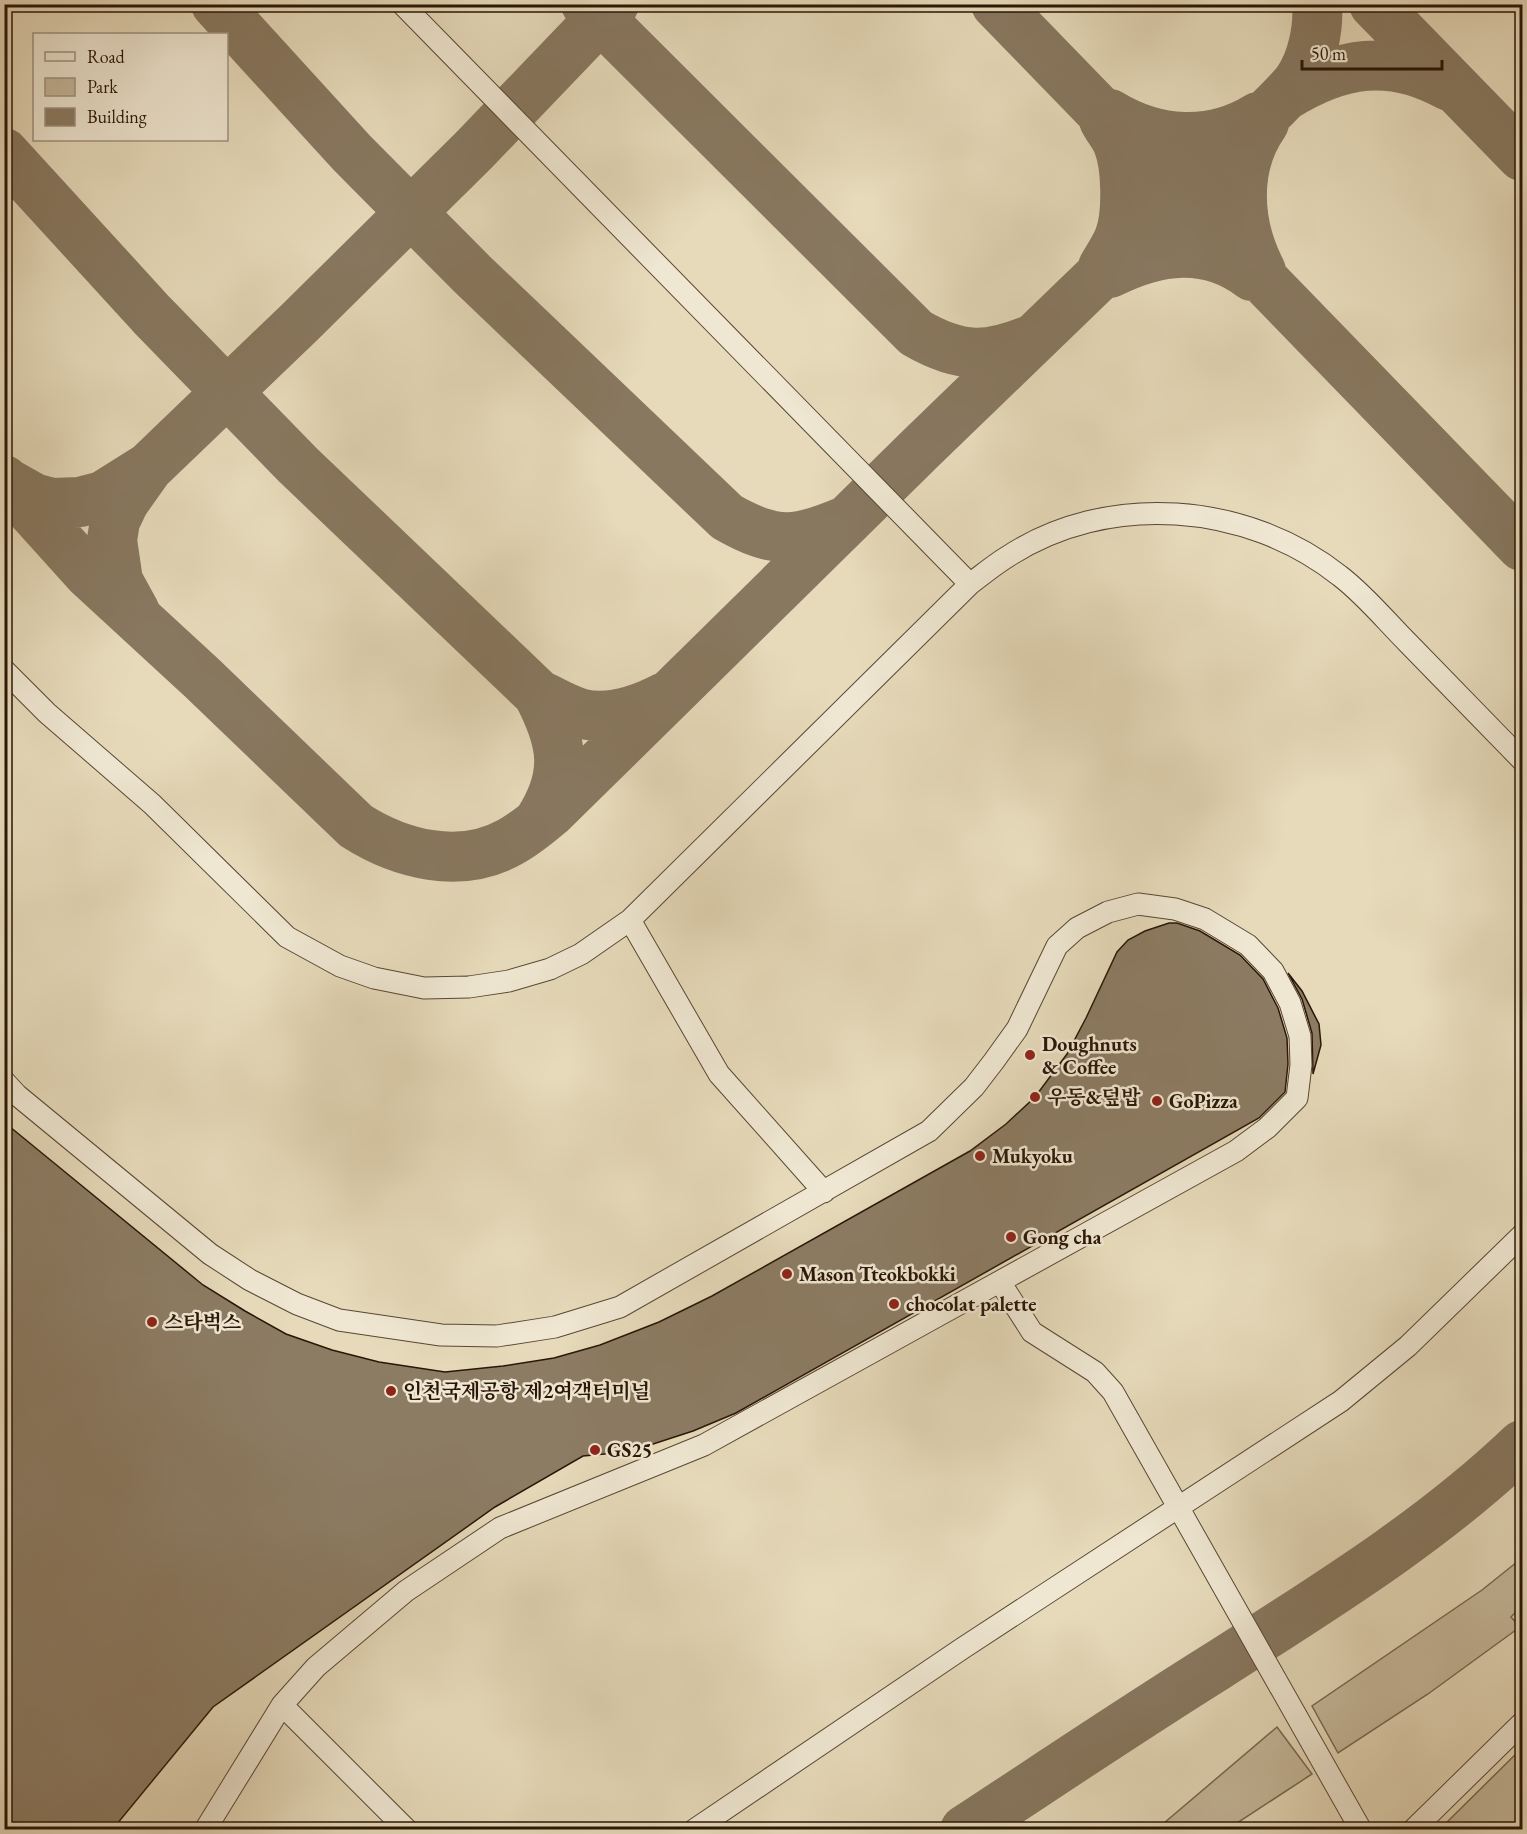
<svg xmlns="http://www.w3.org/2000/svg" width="1527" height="1834" viewBox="0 0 1527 1834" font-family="'EB Garamond','Noto Serif KR',serif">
	<rect width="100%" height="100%" fill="#e6daba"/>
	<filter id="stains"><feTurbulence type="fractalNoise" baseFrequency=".00333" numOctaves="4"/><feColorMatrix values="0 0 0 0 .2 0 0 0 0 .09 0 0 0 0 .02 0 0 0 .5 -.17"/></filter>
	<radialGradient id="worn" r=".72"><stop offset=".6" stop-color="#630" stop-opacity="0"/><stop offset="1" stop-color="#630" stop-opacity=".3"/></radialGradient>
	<path fill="#c6b99c" stroke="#786852" stroke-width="1.5" d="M1522,1558V1612L1519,1609L1511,1617L1520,1627L1428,1694L1338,1753L1312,1706L1482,1590Z
		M1277,1727L1312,1774L1228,1829H1157Z
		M1522,1748V1829H1440Z"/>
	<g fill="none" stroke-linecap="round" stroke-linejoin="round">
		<path stroke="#887860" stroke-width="50" d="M216,4L352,153L472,274L727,517C776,545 797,542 848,520
			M586,4L916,333C961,359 988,358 1035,338
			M996,4L1522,546
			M1374,4L1522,156
			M1285,96C1340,62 1390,53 1449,86
			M1110,114C1156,142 1211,146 1258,117
			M4,153L152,315L298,465L538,694C552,701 567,710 582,714C610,720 640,710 665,697
			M1103,267C1108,258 1115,248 1119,238C1128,216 1127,166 1118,144C1115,136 1108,128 1104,120
			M1261,271C1237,225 1233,167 1264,123
			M1110,273C1158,249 1207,242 1252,276
			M4,480L88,573L202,678L356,826C400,854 460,870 510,842C525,834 538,823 551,812L920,449L1275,106C1283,98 1291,90 1298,81C1312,61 1319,29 1317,4
			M9,484L34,498L52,503L80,502L103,496L146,469
			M135,612L118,581L112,540L115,521L124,502L148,468L300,322L474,150L614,4
			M538,694C563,742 569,774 539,821
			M965,1830C1049,1775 1132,1719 1217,1666C1323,1598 1431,1532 1522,1445"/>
	</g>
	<path fill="#8c7c64" stroke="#2a1607" stroke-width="1.5" d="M1169,923H1177L1200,931L1240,955L1263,979L1278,1008L1287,1038L1288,1064L1285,1092L1259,1118L736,1413L693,1431L650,1445L615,1453L583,1456L495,1507L213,1707L112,1830H4V1122L203,1285L245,1311L286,1334L332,1350L379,1362L445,1372L503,1366L554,1358L600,1345L659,1322L712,1296L970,1151L1006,1124L1035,1097L1067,1054L1086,1018L1117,952L1128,940L1145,931Z
		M1288,973L1302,991L1319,1024L1321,1045L1313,1074L1312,1033L1302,999Z"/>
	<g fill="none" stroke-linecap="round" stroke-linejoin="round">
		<g stroke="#594734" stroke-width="23">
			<path id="minor" d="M402,4L970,584
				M4,670L47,713L152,804L287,937L340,966L374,978L424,988L469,987L509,981L550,969L581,954L630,920L970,584C982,575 994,565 1007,557C1107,491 1247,502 1340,576C1365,595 1386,621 1408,643C1446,682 1484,721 1522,760
				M630,920L719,1074L824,1192
				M4,1081L17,1095L210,1254L250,1280L297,1304L339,1320L441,1335L497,1336L555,1327L620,1307L929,1131L974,1087L994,1061L1017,1029L1057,946L1077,928L1108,912L1138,904L1175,909L1205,919L1248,945L1273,971L1290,1003L1300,1036L1301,1065L1297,1098L1267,1128L1236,1151L704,1445L500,1528L406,1591L316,1667L282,1705L205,1830
				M1000,1282L1032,1332L1095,1372L1113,1392L1361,1830
				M282,1705L407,1830
				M694,1830L963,1648L1341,1401L1408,1346L1522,1235
				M1413,1830L1522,1723"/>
		</g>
		<use href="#minor" stroke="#efe7d2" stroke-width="21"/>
	</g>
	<g fill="#8f2418" stroke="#efe7d2" stroke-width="2">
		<circle cx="1030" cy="1055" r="6"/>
		<circle cx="1035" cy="1097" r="6"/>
		<circle cx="1157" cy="1101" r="6"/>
		<circle cx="980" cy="1156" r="6"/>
		<circle cx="1011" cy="1237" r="6"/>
		<circle cx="787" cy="1274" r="6"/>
		<circle cx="894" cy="1304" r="6"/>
		<circle cx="152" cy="1322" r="6"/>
		<circle cx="391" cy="1391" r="6"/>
		<circle cx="595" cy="1450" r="6"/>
	</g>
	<g text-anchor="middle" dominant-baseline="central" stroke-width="5" stroke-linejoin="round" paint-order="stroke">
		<g font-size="20" font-weight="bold" fill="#2a1607" stroke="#efe7d2" text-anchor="start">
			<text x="1042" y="1044">Doughnuts<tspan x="1042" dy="23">&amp; Coffee</tspan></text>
			<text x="1047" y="1097">우동&amp;덮밥</text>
			<text x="1169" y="1101">GoPizza</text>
			<text x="992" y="1156">Mukyoku</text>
			<text x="1023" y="1237">Gong cha</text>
			<text x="799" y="1274">Mason Tteokbokki</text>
			<text x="906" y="1304">chocolat palette</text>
			<text x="164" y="1322">스타벅스</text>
			<text x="403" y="1391">인천국제공항 제2여객터미널</text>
			<text x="607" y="1450">GS25</text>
		</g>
	</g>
	<rect width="1527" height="1834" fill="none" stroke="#e6daba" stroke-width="24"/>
	<rect x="6" y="6" width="1515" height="1822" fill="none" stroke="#2a1607" stroke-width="3"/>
	<rect x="12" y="12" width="1503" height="1810" fill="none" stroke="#2a1607" stroke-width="1.5"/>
	<rect x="33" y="33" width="195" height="108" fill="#efe7d2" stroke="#a09381" stroke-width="1.5"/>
	<rect x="45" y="52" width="30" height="9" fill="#efe7d2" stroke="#a09381" stroke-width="1.5"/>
	<text x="87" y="63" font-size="18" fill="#2a1607">Road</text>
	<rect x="45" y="78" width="30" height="18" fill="#c6b99c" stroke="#a09381" stroke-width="1.5"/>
	<text x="87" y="93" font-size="18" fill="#2a1607">Park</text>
	<rect x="45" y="108" width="30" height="18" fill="#8c7c64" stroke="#a09381" stroke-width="1.5"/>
	<text x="87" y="123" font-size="18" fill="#2a1607">Building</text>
	<path d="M1302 60v9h140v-9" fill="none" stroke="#2a1607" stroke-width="3"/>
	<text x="1311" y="60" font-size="18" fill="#2a1607" stroke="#efe7d2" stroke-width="4.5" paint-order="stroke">50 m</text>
	<rect width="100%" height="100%" filter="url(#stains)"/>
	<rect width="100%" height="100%" fill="url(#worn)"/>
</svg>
